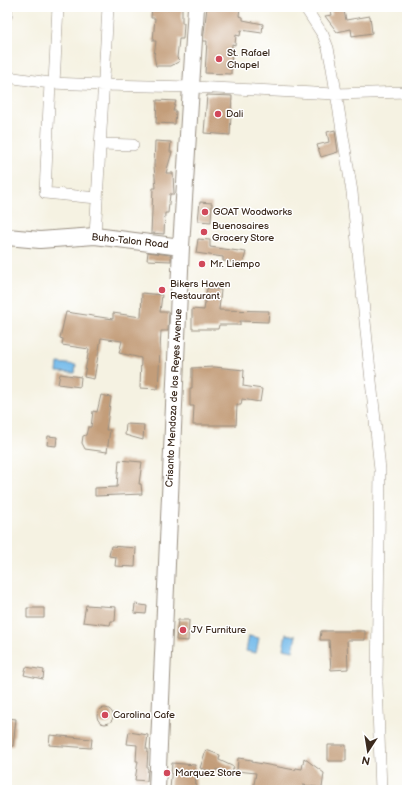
<svg xmlns="http://www.w3.org/2000/svg" width="414" height="797" viewBox="0 0 414 797" font-family="'Balsamiq Sans',sans-serif">
	<rect width="100%" height="100%" fill="#fff"/>
	<filter id="ink" filterUnits="userSpaceOnUse"><feTurbulence type="fractalNoise" baseFrequency=".025" numOctaves="2"/><feDisplacementMap in="SourceGraphic" scale="8" xChannelSelector="R" yChannelSelector="G"/><feConvolveMatrix kernelMatrix="1 2 1 2 8 2 1 2 1" color-interpolation-filters="sRGB"/></filter>
	<filter id="wash" filterUnits="userSpaceOnUse"><feTurbulence type="fractalNoise" baseFrequency=".012" numOctaves="4" result="noise"/><feDisplacementMap in="SourceGraphic" scale="16" xChannelSelector="R" yChannelSelector="G"/><feGaussianBlur stdDeviation="0.9" result="paint"/><feColorMatrix in="noise" values="0 0 0 0 0 0 0 0 0 0 0 0 0 0 0 0 0 1.4 0 .05"/><feComposite in="paint" operator="in"/></filter>
	<g filter="url(#wash)">
		<rect width="100%" height="100%" fill="#f5f2e2"/>
		<path fill="#74bbeb" stroke="#587284" d="M58,363L76,365L75,373L57,372Z
			M286,634L296,636L293,651L283,649Z
			M249,636L259,638L256,653L246,651Z"/>
		<g id="blocks">
			<path fill="#c39d79" d="M152,7H182V23H184L183,39H179L177,58L180,61L171,66H156L154,56L156,41H153L155,18H151Z
				M207,7H240L239,16L243,17V20L263,24L262,33L241,30L240,36L236,35L235,45L232,44L231,74L205,73L207,41H203Z
				M330,7H343L346,20L370,16L372,33L352,36L351,29L337,32L325,16L332,15Z
				M207,95L232,96L230,135L204,133Z
				M157,100L176,101L173,111H176L175,124L156,123Z
				M335,130L338,152L321,157L317,145L329,142L327,132Z
				M155,141L171,142L170,152H172L166,173H173L174,194H170L168,213H165L164,234L151,233L153,188H156L154,166Z
				M200,202L212,203L211,222L198,221Z
				M198,239L210,240V247L246,252L243,263L223,261V257L196,253Z
				M148,252L171,255V261L147,260Z
				M207,288L221,290L219,310L269,311L268,322L240,321V325H219L218,329H192V309L204,310Z
				M142,293L162,295L160,312H169L168,331H161L158,389L140,388L141,358L119,353L122,341L101,338L94,379L84,377L89,349L62,345L63,339L60,338L66,312L113,319V313L141,317Z
				M214,367L244,370L243,386L262,389L260,402L242,399L241,405H237L236,425H193L194,406H190V388H192V368Z
				M60,374L81,377L80,387L58,384Z
				M101,395L111,397L106,430H110L107,452L85,449L82,443L83,436L86,435L88,427H91L93,411L97,412Z
				M126,424L144,425L143,440L125,435Z
				M48,436L57,437L56,446L47,445Z
				M119,460L142,462L139,484H141L142,494L95,496V488L117,487Z
				M111,546L136,548L135,567L115,566L116,557L109,556Z
				M135,604L147,606L146,614L134,613Z
				M86,605L116,607L115,621H111L110,625L83,622Z
				M27,608H44V618H27Z
				M178,620H189L188,641L176,640Z
				M321,631H365V640H347L348,669L331,670L329,640H320Z
				M26,667L44,670L43,679L24,675Z
				M97 716a8 8 0 1 1 16 0a8 8 0 1 1-16 0Z
				M7,718L16,719L13,746H7Z
				M129,732L148,735L146,749H148L147,768L148,769L147,781L135,780L138,761H136L137,745L127,744Z
				M50,735L92,739L91,748L49,745Z
				M328,745H346V761H328Z
				M206,750L220,755L219,760L234,767L230,776L216,769L215,773L200,768Z
				M238,758L252,760V762L295,770L296,768L302,769L304,758L324,773L322,788L303,785L301,790H253L256,773L237,771Z
				M172,763L195,765L196,790H170Z"/>
		</g>
	</g>
	<g filter="url(#ink)">
		<use href="#blocks" fill-opacity="0" stroke="#988e80" stroke-width="1"/>
		<g fill="none" stroke-linecap="round" stroke-linejoin="round">
			<g stroke="#988e80" stroke-width="12">
				<path id="street" d="M305,7L323,35L328,48L332,68L352,192L380,470L377,682L381,790
					M7,15V7
					M7,77L50,83L104,85L193,87L335,94L407,92
					M50,83L45,193L97,198
					M54,83L58,7
					M101,144L133,145
					M95,236L108,7"/>
			</g>
			<g stroke="#988e80" stroke-width="18">
				<path id="secondary" d="M7,237L40,240L95,236L181,247
					M157,790L181,247L196,7"/>
			</g>
			<use href="#street" stroke="#fff" stroke-width="11"/>
			<use href="#secondary" stroke="#fff" stroke-width="16"/>
		</g>
	</g>
	<g fill="#d1495b" stroke="#fff" stroke-width="1.5">
		<circle cx="219" cy="59" r="4"/>
		<circle cx="218" cy="114" r="4"/>
		<circle cx="205" cy="212" r="4"/>
		<circle cx="204" cy="232" r="4"/>
		<circle cx="202" cy="264" r="4"/>
		<circle cx="162" cy="290" r="4"/>
		<circle cx="183" cy="630" r="4"/>
		<circle cx="105" cy="715" r="4"/>
		<circle cx="167" cy="773" r="4"/>
	</g>
	<g text-anchor="middle" dominant-baseline="central" stroke-width="3" stroke-linejoin="round" paint-order="stroke">
		<g font-size="10" fill="#3b2a1e" stroke="#fff" text-anchor="start">
			<text x="227" y="53">St. Rafael<tspan x="227" dy="12">Chapel</tspan></text>
			<text x="226" y="114">Dali</text>
			<text x="213" y="212">GOAT Woodworks</text>
			<text x="212" y="226">Buenosaires<tspan x="212" dy="12">Grocery Store</tspan></text>
			<text x="210" y="264">Mr. Liempo</text>
			<text x="170" y="284">Bikers Haven<tspan x="170" dy="12">Restaurant</tspan></text>
			<text x="191" y="630">JV Furniture</text>
			<text x="113" y="715">Carolina Cafe</text>
			<text x="175" y="773">Marquez Store</text>
		</g>
		<g font-size="10" fill="#3b2a1e" stroke="#fff">
			<text transform="translate(130 241) rotate(6)">Buho-Talon Road</text>
			<text transform="translate(174 398) rotate(-87)">Crisanto Mendoza de los Reyes Avenue</text>
		</g>
	</g>
	<rect width="414" height="797" fill="none" stroke="#fff" stroke-width="24"/>
	<g transform="translate(368 751) rotate(192)" stroke="#ffffff" stroke-width="3" paint-order="stroke">
	<path d="M0-3L7 15L0 10L-7 15Z" fill="#3b2a1e"/>
	<text y="-6" font-size="11" font-weight="bold" text-anchor="middle" fill="#3b2a1e">N</text>
	</g>
</svg>
